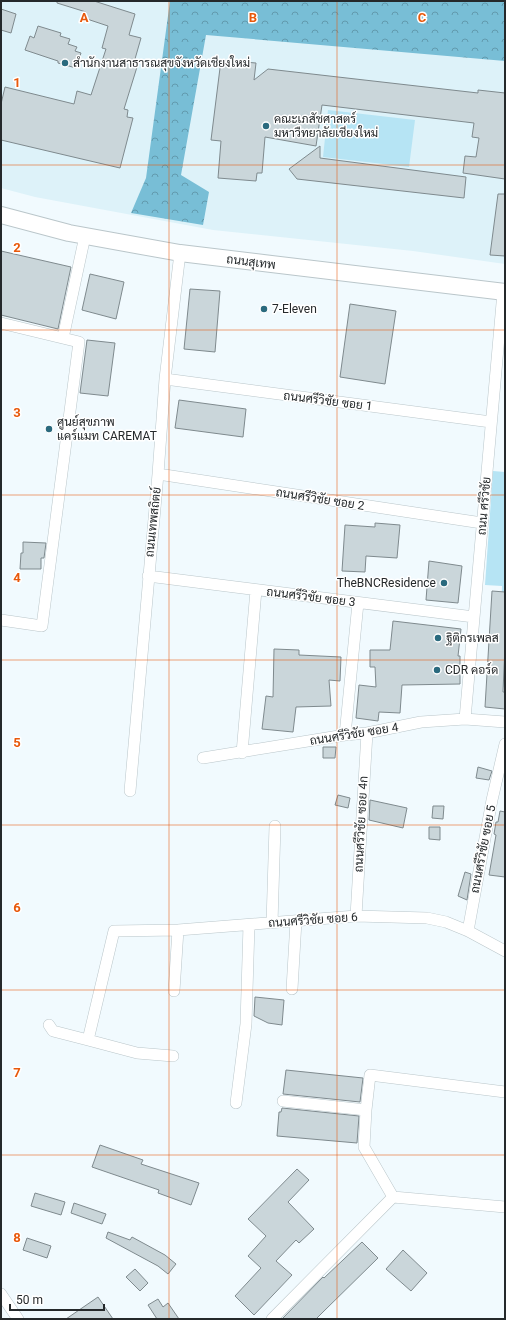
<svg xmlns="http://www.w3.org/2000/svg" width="506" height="1320" viewBox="0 0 506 1320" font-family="Roboto,Sarabun,sans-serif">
	<defs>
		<pattern id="forest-crowns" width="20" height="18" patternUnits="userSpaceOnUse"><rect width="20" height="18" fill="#78bed6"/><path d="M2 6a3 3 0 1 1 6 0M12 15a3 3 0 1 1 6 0" fill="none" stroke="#629aae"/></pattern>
	</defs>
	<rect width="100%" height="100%" fill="#f1fafe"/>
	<path fill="#ddf2f9" d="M1,1H505V264L413,251L213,230L35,197L1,188Z"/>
	<path fill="#b6e4f4" d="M328,110L415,120L409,167L323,157Z
		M493,471L505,472V687L498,686L502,586L485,585Z"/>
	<path fill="url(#forest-crowns)" d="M170,1H505V61L206,35L181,175L209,192L203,225L131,213L146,178Z"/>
	<path fill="#cad6da" stroke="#7f8a8e" d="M57,1H94L135,14L129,35L141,38L133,66L137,67L124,109L128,110L127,117L133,118L120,168L1,140V104L5,87L74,104L77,91L91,95L106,49L102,48L108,26L84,18L86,12L57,3Z
		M1,9L16,14L11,33L1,30Z
		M38,26L61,33L60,36L70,39L68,44L77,47L75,51L81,53L76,68L58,63V61L25,50L30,36L34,38Z
		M221,60L256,63L254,80L268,69L478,93V90L505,93V179L463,173L465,156L476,157L479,138L472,137L474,123L322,105L316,146L265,137L262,173H257L256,181L218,178L221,141L211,140Z
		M320,146V158L466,177L464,198L297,179L289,169Z
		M498,194H505V256L490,255Z
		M1,251L71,267L58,329L1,315Z
		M90,274L124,282L116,319L82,310Z
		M190,289L220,291L215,352L184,349Z
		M350,304L396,311L385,384L340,377Z
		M87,340L115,343L108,396L80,393Z
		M179,400L246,409L243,437L175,428Z
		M375,523L400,525L397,558L366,556L365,572L342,571L345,525L375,527Z
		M23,542L46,543L44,558H41V569H20L21,553H23Z
		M429,561L462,566L458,603L426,600Z
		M492,591L505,592V645L503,692H505V709L485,707Z
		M393,621L461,629L458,656H460V684L402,685L400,713L379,712L378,721L356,718L359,685L376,687L375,667H370V650H390Z
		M274,649L299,650V655L341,657L340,681L329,680L331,706L296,707L293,732L262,729L266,696L273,697Z
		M323,747H336L335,758H323Z
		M478,767L492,771L489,780L476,778Z
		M338,795L350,798L348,808L335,805Z
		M370,800L407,808L403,828L369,820Z
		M433,806H444L443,819L432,818Z
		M500,811L505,812V877L489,875L496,835L494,834L496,822H498Z
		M429,827H440V840L429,839Z
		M465,872L471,874L467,900L458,896Z
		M255,997L284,1000L282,1025L268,1023L254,1016Z
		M286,1070L363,1078L360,1102L283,1094Z
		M282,1108L359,1116L357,1143L277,1136L279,1112H281Z
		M100,1145L143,1160L141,1164L199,1183L191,1205L158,1193L159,1190L92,1167Z
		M297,1169L309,1180L288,1202L314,1229L299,1243L296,1240L276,1261L292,1275L254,1315L235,1296L261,1268L248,1256L266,1236L248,1219Z
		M35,1193L65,1202L61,1215L31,1206Z
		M74,1203L106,1214L102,1224L71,1213Z
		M108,1232L130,1240L132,1237L165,1255L176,1264L168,1274L158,1266L106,1238Z
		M27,1238L51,1246L47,1258L23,1250Z
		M362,1242L378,1258L323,1312L316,1319H282L323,1277L324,1278Z
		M403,1250L427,1273L411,1291L386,1269Z
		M135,1269L148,1283L140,1291L126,1277Z
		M98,1297L113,1319H66Z
		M158,1299L163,1307L168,1303L179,1319H157L148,1305Z"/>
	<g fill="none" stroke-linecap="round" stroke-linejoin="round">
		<g stroke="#bac6ca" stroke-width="12">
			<path id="minor" d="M1,323L79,342L42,626L1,620
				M63,338L85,236
				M165,379L491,422
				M158,474L482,523
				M148,576L474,617
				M465,719L503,292
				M345,735L358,603
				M242,753L256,590
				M203,758L345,735L367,733L421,722L465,719L505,722
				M130,791L158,474L165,379L180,253
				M356,916L367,733
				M272,923L275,826
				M468,931L492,800L505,744
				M292,989L296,921
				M174,991L178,930
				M49,1025L53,1031L88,1040
				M173,1056L137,1053L88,1040L114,931L178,930L356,916L427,918L446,922L468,931L505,951
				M283,1101L366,1110
				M236,1103L246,1024L249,925
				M393,1197L364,1147L366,1110L370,1075L505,1092
				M393,1197L505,1207
				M1,1294L18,1319
				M272,1319L393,1197"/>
		</g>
		<g stroke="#bac6ca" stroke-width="18">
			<path id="secondary" d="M1,215L69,233L180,253L505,292"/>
		</g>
		<use href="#minor" stroke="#fff" stroke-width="11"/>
		<use href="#secondary" stroke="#fff" stroke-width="16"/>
	</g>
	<path fill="none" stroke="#e8590c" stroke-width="1" stroke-opacity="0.55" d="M169,1V1319M337,1V1319M1,165H505M1,330H505M1,495H505M1,660H505M1,825H505M1,990H505M1,1155H505"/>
	<g fill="#2a6a7e" stroke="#fff" stroke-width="1.5">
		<circle cx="65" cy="63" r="4"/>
		<circle cx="266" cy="126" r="4"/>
		<circle cx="264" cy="309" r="4"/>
		<circle cx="49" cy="429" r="4"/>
		<circle cx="444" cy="583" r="4"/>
		<circle cx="438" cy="638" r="4"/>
		<circle cx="437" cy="670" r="4"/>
	</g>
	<g text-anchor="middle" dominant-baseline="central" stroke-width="3" stroke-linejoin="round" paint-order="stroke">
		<g font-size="12" fill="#25292b" stroke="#fff" text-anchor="start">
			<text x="73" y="63">สำนักงานสาธารณสุขจังหวัดเชียงใหม่</text>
			<text x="274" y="119">คณะเภสัชศาสตร์<tspan x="274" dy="14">มหาวืทยาลัยเชียงใหม่</tspan></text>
			<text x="272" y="309">7-Eleven</text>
			<text x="57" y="422">ศูนย์สุขภาพ<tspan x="57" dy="14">แคร์แมท CAREMAT</tspan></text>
			<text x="436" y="583" text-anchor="end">TheBNCResidence</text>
			<text x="446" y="638">ฐิติกรเพลส</text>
			<text x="445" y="670">CDR คอร์ด</text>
		</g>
		<g font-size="12" fill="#25292b" stroke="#fff">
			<text transform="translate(251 262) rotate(7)">ถนนสุเทพ</text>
			<text transform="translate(328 401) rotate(7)">ถนนศรีวิชัย ซอย 1</text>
			<text transform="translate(320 499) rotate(9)">ถนนศรีวิชัย ซอย 2</text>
			<text transform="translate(484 506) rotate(-85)">ถนน ศรีวิชัย</text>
			<text transform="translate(153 522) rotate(-84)">ถนนเทพสถิตย์</text>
			<text transform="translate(311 597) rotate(7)">ถนนศรีวิชัย ซอย 3</text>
			<text transform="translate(354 734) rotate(-9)">ถนนศรีวิชัย ซอย 4</text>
			<text transform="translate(361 824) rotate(-87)">ถนนศรีวิชัย ซอย 4ก</text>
			<text transform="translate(483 849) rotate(-79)">ถนนศรีวิชัย ซอย 5</text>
			<text transform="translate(313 920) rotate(-4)">ถนนศรีวิชัย ซอย 6</text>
		</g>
	</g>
	<g font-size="13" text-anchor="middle" font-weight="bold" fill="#e8590c" stroke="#fff" stroke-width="3" stroke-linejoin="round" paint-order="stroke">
		<text x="84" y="22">A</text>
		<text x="253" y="22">B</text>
		<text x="422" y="22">C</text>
		<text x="17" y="87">1</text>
		<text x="17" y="252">2</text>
		<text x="17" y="417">3</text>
		<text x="17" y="582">4</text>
		<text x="17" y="747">5</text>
		<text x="17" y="912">6</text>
		<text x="17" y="1077">7</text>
		<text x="17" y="1242">8</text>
	</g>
	<rect width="506" height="1320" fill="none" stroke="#25292b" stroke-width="4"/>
	<path d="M10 1304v6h94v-6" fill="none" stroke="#25292b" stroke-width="2"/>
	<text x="16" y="1304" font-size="12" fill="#25292b" stroke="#ffffff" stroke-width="3" paint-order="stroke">50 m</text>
</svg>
